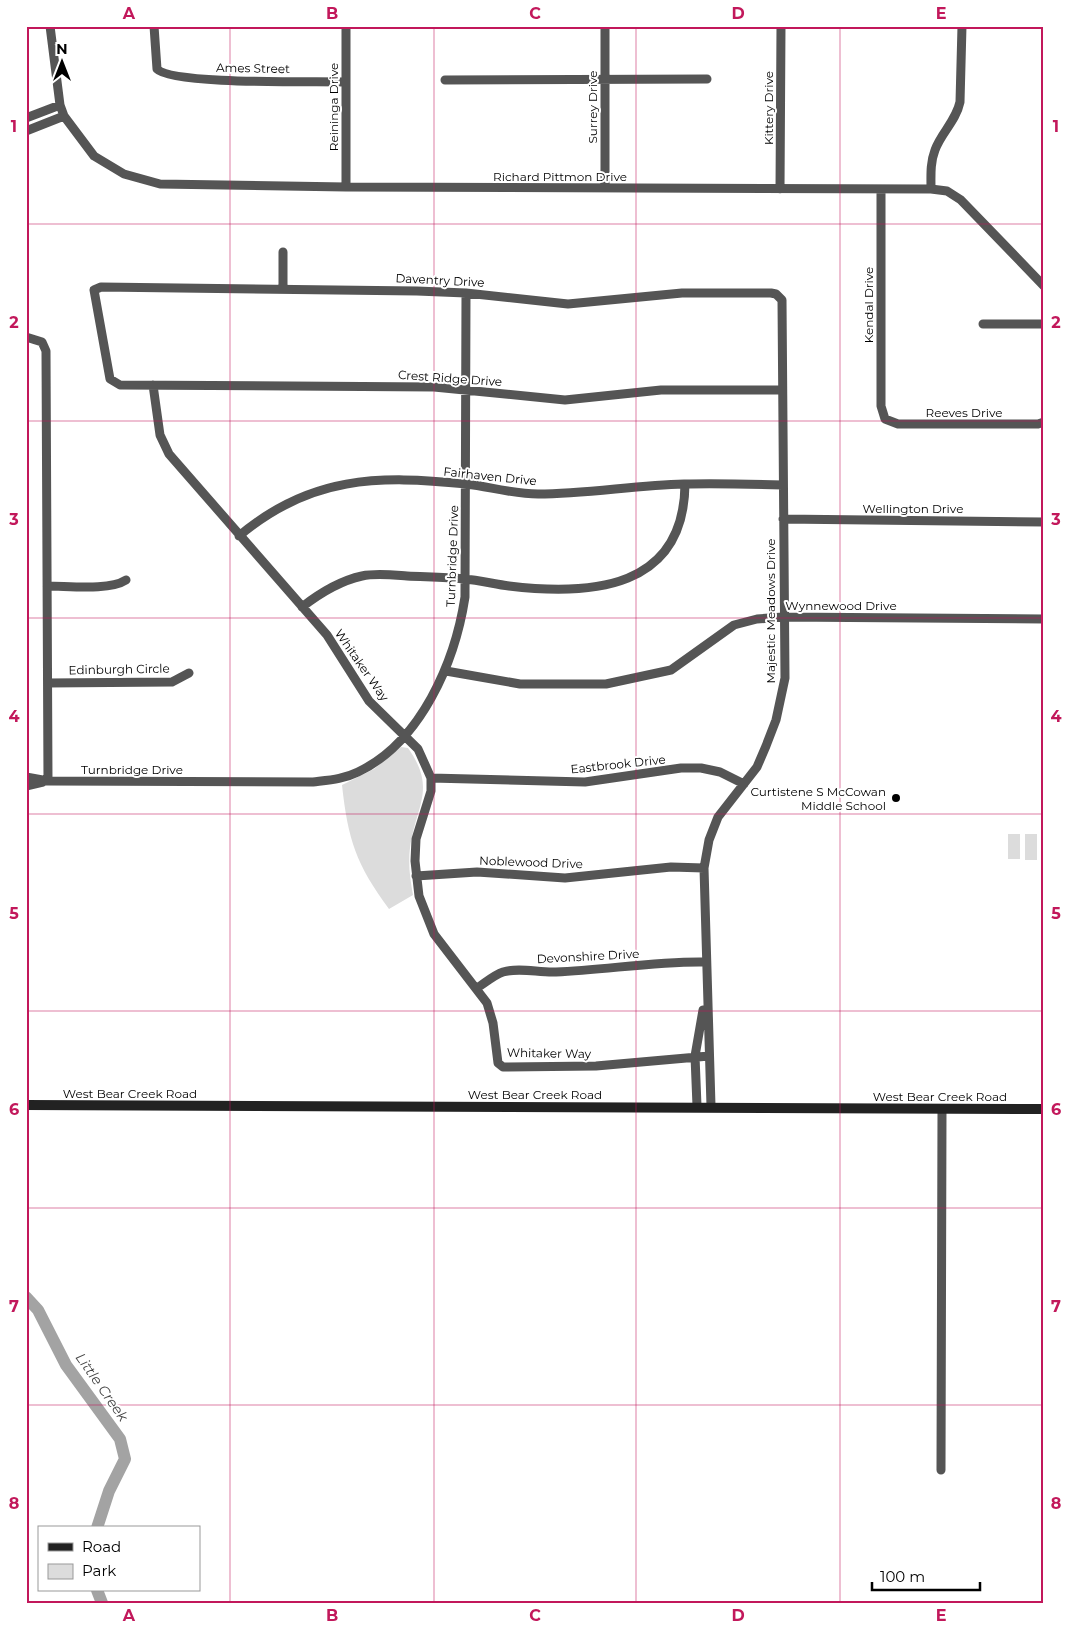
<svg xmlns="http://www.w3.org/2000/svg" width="1070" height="1629" viewBox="0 0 1070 1629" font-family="Montserrat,sans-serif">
	<rect width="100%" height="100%" fill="#fff"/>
	<path fill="#dcdcdc" d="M401,747L408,748C437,789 416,805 410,848C408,863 410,879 413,895L389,909C356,864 348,840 342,785L374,769Z
		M1008,834H1020V859H1008Z
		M1025,834H1037V860H1025Z"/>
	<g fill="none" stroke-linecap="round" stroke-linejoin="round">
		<path stroke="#a3a3a3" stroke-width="12" d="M26,1297L38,1310L66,1365L120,1439L125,1459L109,1491L97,1528
			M97,1590L102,1603"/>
		<path stroke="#555" stroke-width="9" d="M50,26L60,105L64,116L94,156L124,174L160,184L346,187L931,189L947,191L961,200L1044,286
			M154,26L157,69C172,85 316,81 346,82
			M346,26V187
			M605,26V188
			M445,80L707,79
			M26,118L60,105
			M26,131L64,116
			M780,189L781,26
			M881,189V406L885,419L898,424H1038L1044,422
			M931,189C931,176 930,163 935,150C941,133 956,121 960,102L962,26
			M283,252V289
			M983,324H1044
			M26,337L42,342L46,351L48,781
			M153,385L160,435L169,454L327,635L369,701L418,749L431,778V791L416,839L415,861L419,896L434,934L487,1003L493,1023L498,1063L503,1067L596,1066L709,1056
			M783,519L1044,522
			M239,536C310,476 378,475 467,484C490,487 514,494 538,494C587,494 635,485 684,484C717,483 750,484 783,485
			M47,586C69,586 109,591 126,580
			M302,607C320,593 339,581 362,576C376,573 393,575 407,576C426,577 445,577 464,579C479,580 494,584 509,586C592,596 684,589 685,484
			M446,671L520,684H606L671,670L734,625L757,619L783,617L1044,619
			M48,683L172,682L189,673
			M26,777L48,781L313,782C329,780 344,779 358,772C421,742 455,662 465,597L466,293
			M431,778L585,782L681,768H701L720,772L744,784
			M26,786L43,782
			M416,876L477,872L565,878L671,867L704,868
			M477,988C485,983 494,975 503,972C520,967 539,973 556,972C606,970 656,961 705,962
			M697,1106L695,1056L703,1010
			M711,1106L704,868L709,840L718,817L757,767L766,746L776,720L785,678L782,300L776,294L771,293H682L568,304L466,293L417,291L101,287L94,290L110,379L120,385L434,387L565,400L661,390H782
			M941,1470L942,1109"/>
		<path stroke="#222" stroke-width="10" d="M26,1105L1044,1109"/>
	</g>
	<path fill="none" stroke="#c2185b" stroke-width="1" stroke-opacity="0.55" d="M230,26V1603M434,26V1603M636,26V1603M840,26V1603M26,224H1044M26,421H1044M26,618H1044M26,814H1044M26,1011H1044M26,1208H1044M26,1405H1044"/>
	<circle fill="#000" stroke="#fff" stroke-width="2" cx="896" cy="798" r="5"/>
	<g text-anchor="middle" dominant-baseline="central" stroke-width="4" stroke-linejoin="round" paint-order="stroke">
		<g font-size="12" fill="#000" stroke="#fff">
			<text transform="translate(253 68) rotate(1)">Ames Street</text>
			<text transform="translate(333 107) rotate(-90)">Reininga Drive</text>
			<text transform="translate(592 107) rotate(-90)">Surrey Drive</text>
			<text transform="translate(768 108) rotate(-90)">Kittery Drive</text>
			<text x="560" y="176">Richard Pittmon Drive</text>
			<text transform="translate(440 280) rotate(3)">Daventry Drive</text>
			<text transform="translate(868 305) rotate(-90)">Kendal Drive</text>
			<text transform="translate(450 378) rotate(4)">Crest Ridge Drive</text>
			<text x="964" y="412">Reeves Drive</text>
			<text transform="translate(490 476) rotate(6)">Fairhaven Drive</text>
			<text x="913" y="508">Wellington Drive</text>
			<text transform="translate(452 556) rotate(-88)">Turnbridge Drive</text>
			<text x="841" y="605">Wynnewood Drive</text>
			<text transform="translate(770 611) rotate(-90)">Majestic Meadows Drive</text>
			<text transform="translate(362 665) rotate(55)">Whitaker Way</text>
			<text transform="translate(119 669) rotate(-1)">Edinburgh Circle</text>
			<text transform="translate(618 764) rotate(-6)">Eastbrook Drive</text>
			<text x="132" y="769">Turnbridge Drive</text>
			<text transform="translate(531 862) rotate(2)">Noblewood Drive</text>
			<text transform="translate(588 956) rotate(-3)">Devonshire Drive</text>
			<text transform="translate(549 1053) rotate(1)">Whitaker Way</text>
			<text x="130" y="1093">West Bear Creek Road</text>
			<text x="535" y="1094">West Bear Creek Road</text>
			<text x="940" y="1096">West Bear Creek Road</text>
		</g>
		<g font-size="12" fill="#000" stroke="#fff" text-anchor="end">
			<text x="886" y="791">Curtistene S McCowan<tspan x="886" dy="14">Middle School</tspan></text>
		</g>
		<g font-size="14" font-style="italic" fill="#444" stroke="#fff">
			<text transform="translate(102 1387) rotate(55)">Little Creek</text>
		</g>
	</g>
	<rect width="1070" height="1629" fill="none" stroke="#ffffff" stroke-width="55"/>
	<rect x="38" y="1526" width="162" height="65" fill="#ffffff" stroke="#999999"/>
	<rect x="48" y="1543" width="25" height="8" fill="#222222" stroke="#999999"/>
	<text x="82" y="1552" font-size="15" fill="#000000">Road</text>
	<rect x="48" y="1564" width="25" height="15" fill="#dcdcdc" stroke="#999999"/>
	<text x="82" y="1576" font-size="15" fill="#000000">Park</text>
	<g transform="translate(62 62)" stroke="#ffffff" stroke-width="4" paint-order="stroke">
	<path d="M0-4L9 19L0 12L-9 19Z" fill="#000000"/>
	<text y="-8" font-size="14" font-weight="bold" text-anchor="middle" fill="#000000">N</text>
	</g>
	<path d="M872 1582v8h108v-8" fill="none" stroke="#000000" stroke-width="2.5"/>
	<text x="880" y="1582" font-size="15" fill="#000000" stroke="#ffffff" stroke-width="4" paint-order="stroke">100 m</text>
	<rect x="28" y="28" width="1014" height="1574" fill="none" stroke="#c2185b" stroke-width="2"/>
	<g font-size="16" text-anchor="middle" font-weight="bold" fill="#c2185b">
		<text x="129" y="19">A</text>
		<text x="332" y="19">B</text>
		<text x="535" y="19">C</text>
		<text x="738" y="19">D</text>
		<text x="941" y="19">E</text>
		<text x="14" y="132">1</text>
		<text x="1056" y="132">1</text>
		<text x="14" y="328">2</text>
		<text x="1056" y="328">2</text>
		<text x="14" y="525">3</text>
		<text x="1056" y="525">3</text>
		<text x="14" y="722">4</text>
		<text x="1056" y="722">4</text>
		<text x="14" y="919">5</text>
		<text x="1056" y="919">5</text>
		<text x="14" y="1115">6</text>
		<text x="1056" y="1115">6</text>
		<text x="14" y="1312">7</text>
		<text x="1056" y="1312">7</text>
		<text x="14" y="1509">8</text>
		<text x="1056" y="1509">8</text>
		<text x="129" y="1621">A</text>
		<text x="332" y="1621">B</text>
		<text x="535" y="1621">C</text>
		<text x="738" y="1621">D</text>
		<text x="941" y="1621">E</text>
	</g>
</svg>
